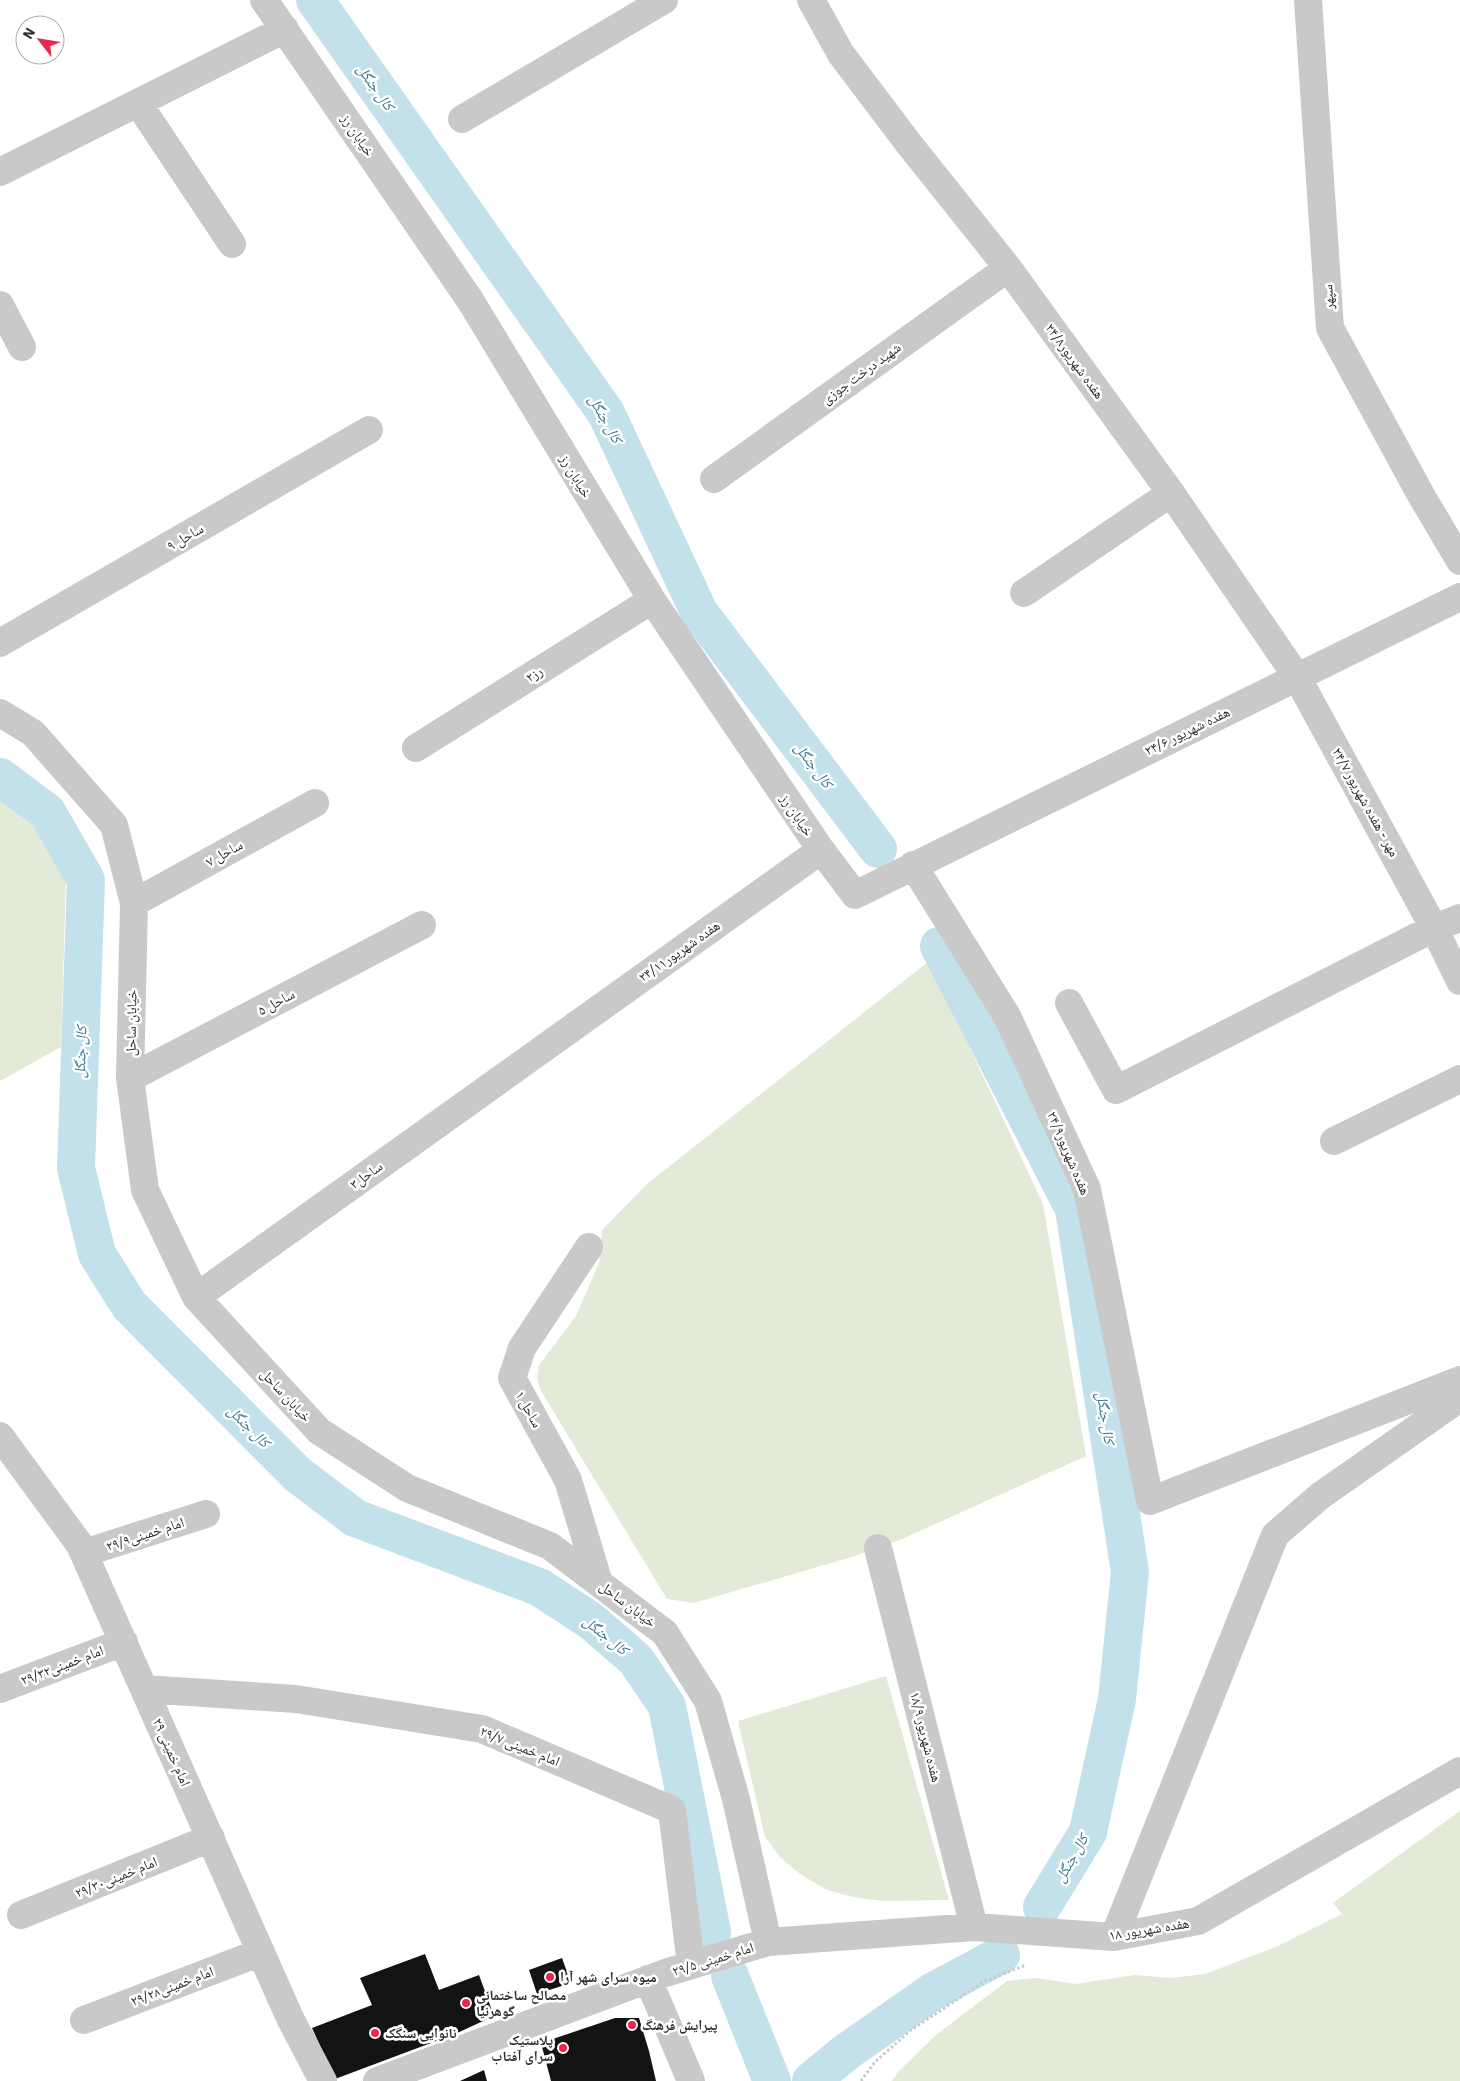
<svg xmlns="http://www.w3.org/2000/svg" width="1460" height="2081" viewBox="0 0 1460 2081" font-family="'IBM Plex Sans','Noto Naskh Arabic',sans-serif">
	<rect width="100%" height="100%" fill="#fff"/>
	<path fill="#e4ead8" d="M0,794L36,826L52,852L66,879L61,1047L0,1081Z
		M929,961L1043,1204L1086,1456L902,1539L855,1556L694,1603L667,1599L541,1391L537,1379L539,1365L576,1316L599,1263L602,1230L647,1184Z
		M886,1676L949,1900L883,1901L853,1897L827,1890L800,1874L781,1858L765,1837L738,1721Z
		M1460,1811V2081H892L898,2072L937,2034L1007,1981L1036,1978L1076,1984L1135,1975L1172,1978L1205,1974L1276,1947L1342,1914L1333,1903Z"/>
	<g fill="none" stroke-linecap="round" stroke-linejoin="round">
		<path stroke="#c3e1eb" stroke-width="38" d="M315,0L606,413L699,612L878,849
			M0,777L47,812L86,880L76,1168L97,1254L129,1305L297,1474L355,1518L539,1587L591,1621L636,1660L667,1706L712,1932
			M939,946L1074,1209L1130,1572L1117,1699L1088,1832L1042,1907
			M730,1976L772,2081
			M811,2081L845,2053L932,1992L1001,1955"/>
	</g>
	<path fill="#131313" d="M425,1954L439,1990L479,1975L494,2016L455,2034L335,2079L312,2028L372,2005L360,1978Z
		M562,1958L571,1983L537,1994L529,1970Z
		M615,2018H639L649,2051L656,2081H551L541,2043Z
		M484,2070L487,2081H460Z"/>
	<g fill="none" stroke-linecap="round" stroke-linejoin="round">
		<path stroke="#c9c9c9" stroke-width="3" stroke-dasharray="2.5 2.5" stroke-linecap="butt" d="M861,2081L875,2062L911,2030L985,1981L1026,1965"/>
		<path stroke="#c9c9c9" stroke-width="28" d="M264,0L470,300L652,600L821,850L855,895L1460,597
			M811,0L841,54L909,144L1008,268L1171,493L1297,677L1434,928L1460,981
			M1308,0L1330,328L1421,495L1460,561
			M138,103L232,244
			M462,119L664,0
			M0,172L285,29
			M0,305L22,347
			M714,479L1008,268
			M1024,593L1171,493
			M0,643L369,430
			M0,713L33,733L114,825L134,903L130,1078L145,1190L196,1297L319,1431L407,1488L550,1546L665,1633L708,1701L736,1799L768,1942
			M416,748L652,600
			M913,865L1007,1016L1087,1189L1150,1501L1460,1380
			M134,903L315,803
			M1069,1003L1116,1090L1434,928L1460,918
			M130,1078L422,925
			M1334,1141L1460,1079
			M589,1247L522,1348L512,1378L568,1480L599,1583
			M196,1297L821,850
			M0,1436L80,1545L290,2018L323,2081
			M878,1548L974,1927
			M84,1553L206,1514
			M0,1689L124,1642
			M144,1689L296,1699L482,1729L672,1810L691,1965
			M21,1915L211,1838
			M1114,1937L1275,1535L1320,1496L1460,1398
			M648,1979L691,2081
			M84,2020L261,1952
			M377,2081L665,1973L768,1942L974,1927L1114,1937L1198,1921L1460,1771"/>
	</g>
	<g fill="#ea274e" stroke="#fff" stroke-width="2">
		<circle cx="550" cy="1977" r="5"/>
		<circle cx="466" cy="2003" r="5"/>
		<circle cx="632" cy="2025" r="5"/>
		<circle cx="375" cy="2033" r="5"/>
		<circle cx="563" cy="2048" r="5"/>
	</g>
	<g text-anchor="middle" dominant-baseline="central" stroke-width="5" stroke-linejoin="round" paint-order="stroke">
		<g font-size="14" fill="#2c2c2c" stroke="#fff">
			<text transform="translate(358 135) rotate(56)">خیابان رز</text>
			<text transform="translate(1328 297) rotate(-94)">سپهر</text>
			<text transform="translate(1075 361) rotate(54)">هفده شهریور۲۴/۸</text>
			<text transform="translate(861 373) rotate(-36)">شهید درخت جوزی</text>
			<text transform="translate(576 476) rotate(59)">خیابان رز</text>
			<text transform="translate(185 537) rotate(-30)">ساحل ۹</text>
			<text transform="translate(534 674) rotate(-32)">رز۲</text>
			<text transform="translate(1187 731) rotate(-26)">هفده شهریور ۲۴/۶</text>
			<text transform="translate(1366 802) rotate(61)">مهر - هفده شهریور ۲۴/۷</text>
			<text transform="translate(797 815) rotate(56)">خیابان رز</text>
			<text transform="translate(224 853) rotate(-29)">ساحل ۷</text>
			<text transform="translate(679 951) rotate(-35)">هفده شهریور۲۴/۱۱</text>
			<text transform="translate(276 1002) rotate(-28)">ساحل ۵</text>
			<text transform="translate(131 1023) rotate(-89)">خیابان ساحل</text>
			<text transform="translate(1069 1153) rotate(67)">هفده شهریور۲۴/۹</text>
			<text transform="translate(366 1175) rotate(-36)">ساحل۳</text>
			<text transform="translate(286 1395) rotate(47)">خیابان ساحل</text>
			<text transform="translate(529 1409) rotate(61)">ساحل ۱</text>
			<text transform="translate(145 1534) rotate(-18)">امام خمینی۲۹/۹</text>
			<text transform="translate(628 1604) rotate(37)">خیابان ساحل</text>
			<text transform="translate(62 1665) rotate(-21)">امام خمینی۲۹/۳۲</text>
			<text transform="translate(926 1737) rotate(76)">هفده شهریور ۱۸/۹</text>
			<text transform="translate(520 1746) rotate(22)">امام خمینی ۲۹/۷</text>
			<text transform="translate(172 1752) rotate(66)">امام خمینی ۲۹</text>
			<text transform="translate(116 1877) rotate(-22)">امام خمینی۲۹/۳۰</text>
			<text transform="translate(1149 1929) rotate(-9)">هفده شهریور ۱۸</text>
			<text transform="translate(713 1959) rotate(-17)">امام خمینی ۲۹/۵</text>
			<text transform="translate(172 1986) rotate(-21)">امام خمینی۲۹/۲۸</text>
		</g>
		<g font-size="14" font-weight="bold" fill="#2c2c2c" stroke="#fff" text-anchor="start">
			<text x="560" y="1977">میوه سرای شهر آرا</text>
			<text x="476" y="1995">مصالح ساختمانی<tspan x="476" dy="16">گوهرنیا</tspan></text>
			<text x="642" y="2025">پیرایش فرهنگ</text>
			<text x="385" y="2033">نانوایی سنگک</text>
			<text x="553" y="2040" text-anchor="end">پلاستیک<tspan x="553" dy="16">سرای آفتاب</tspan></text>
		</g>
		<g font-size="15" font-style="italic" fill="#38798f" stroke="#fff">
			<text transform="translate(376 87) rotate(55)">کال جنگل</text>
			<text transform="translate(606 419) rotate(61)">کال جنگل</text>
			<text transform="translate(814 765) rotate(53)">کال جنگل</text>
			<text transform="translate(80 1052) rotate(-88)">کال جنگل</text>
			<text transform="translate(1106 1418) rotate(81)">کال جنگل</text>
			<text transform="translate(249 1426) rotate(45)">کال جنگل</text>
			<text transform="translate(606 1635) rotate(39)">کال جنگل</text>
			<text transform="translate(1071 1858) rotate(-60)">کال جنگل</text>
		</g>
	</g>
	<g transform="translate(40 40) rotate(301)"><circle r="24" fill="#ffffff" stroke="#ababab"/>
	<path d="M0-4L9 19L0 12L-9 19Z" fill="#ea274e"/>
	<text y="-8" font-size="14" font-weight="bold" text-anchor="middle" fill="#2c2c2c">N</text>
	</g>
</svg>
